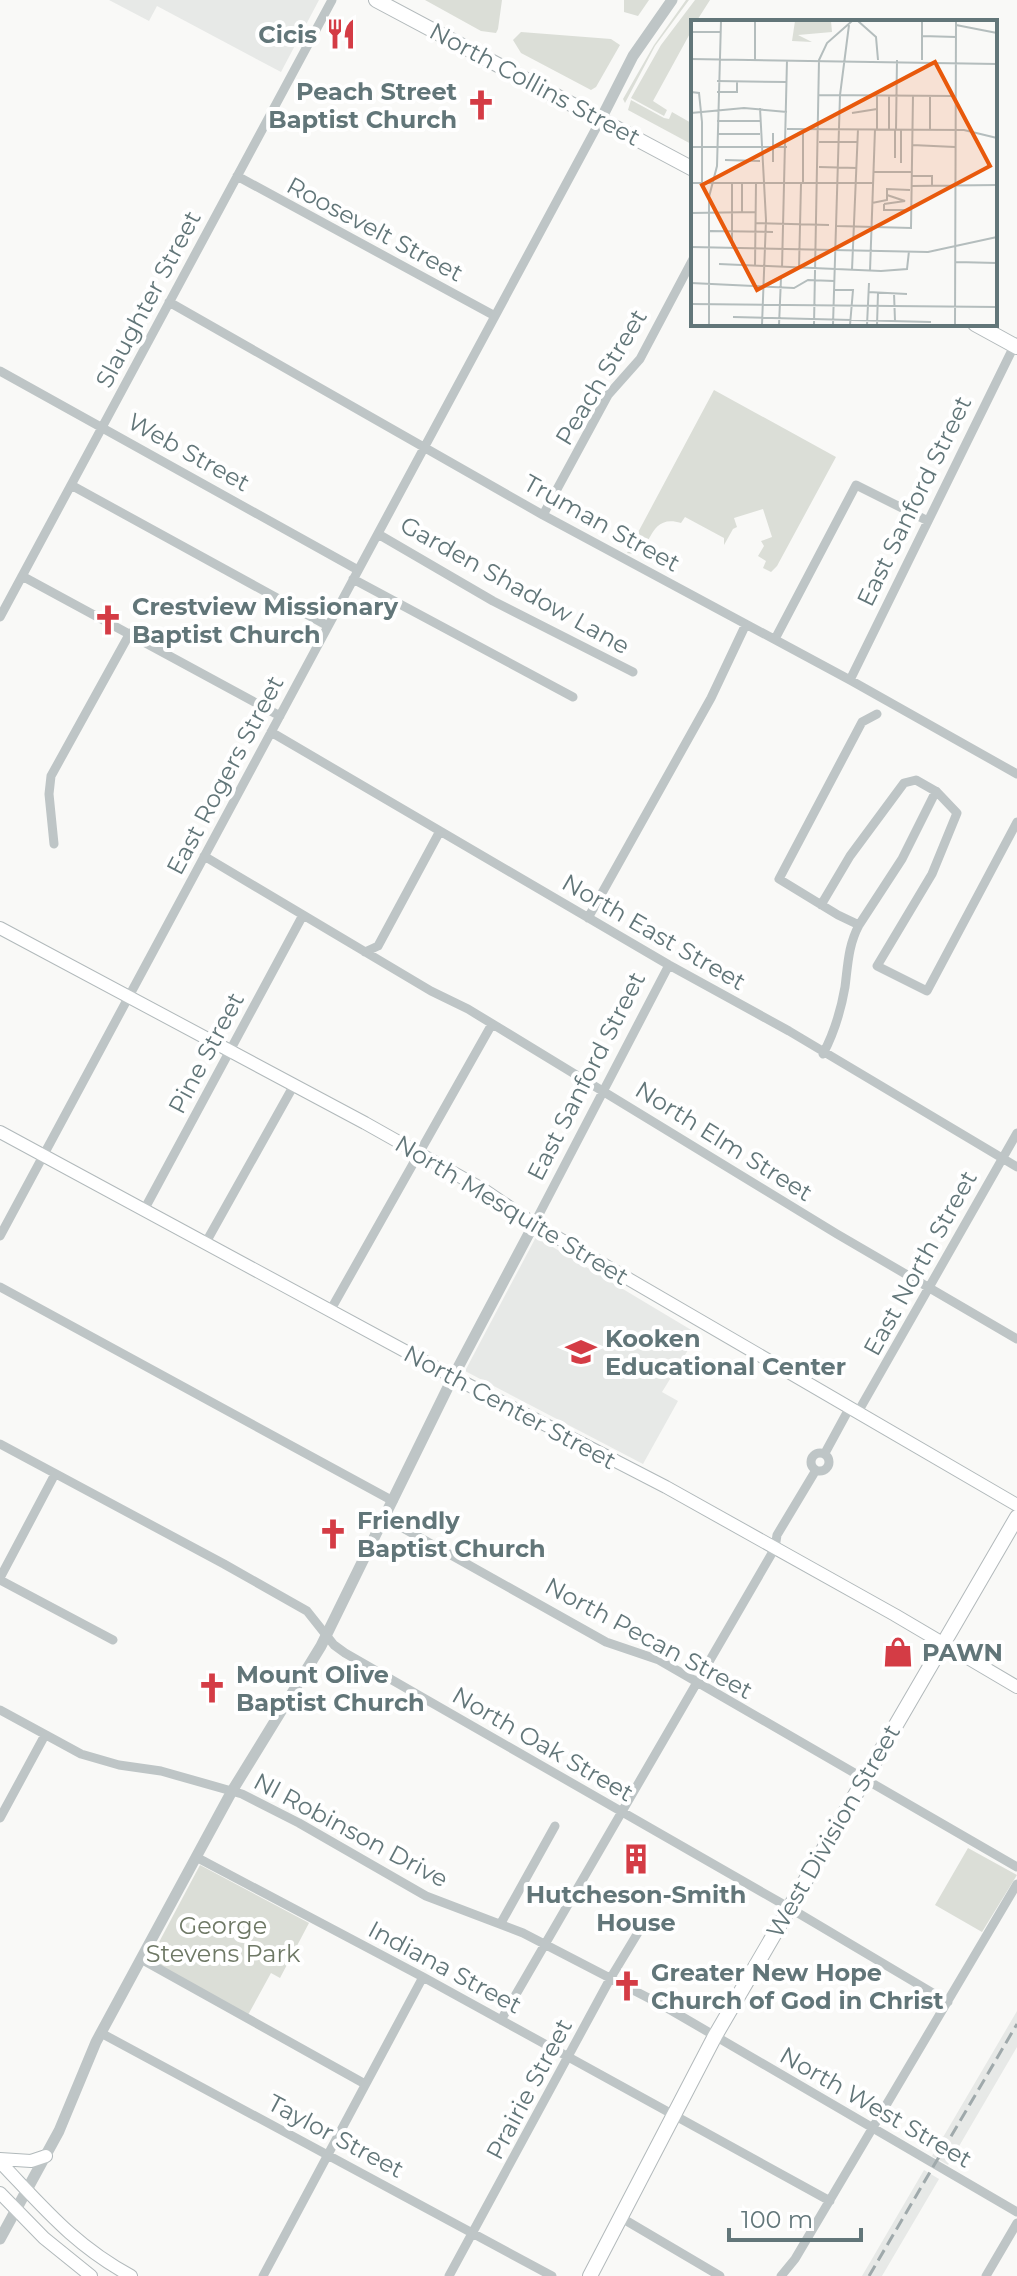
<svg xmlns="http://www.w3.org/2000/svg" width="1017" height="2276" viewBox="0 0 1017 2276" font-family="Montserrat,sans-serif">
	<rect width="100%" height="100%" fill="#f9f9f7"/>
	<path fill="#e7e9e7" d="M109,0H319L281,72L157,6L149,21Z
		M536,1237L698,1334L662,1392L678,1401L643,1464L465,1371Z
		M1017,2011V2047L948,2165L932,2156Z
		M924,2170L939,2179L882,2276H862Z"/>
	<path fill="#dbded7" d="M425,0H502L498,29L496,33L481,31Z
		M624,0H649L638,16L624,12Z
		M686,0H689L655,46L625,103L623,99L654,45Z
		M695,0H710L696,22H693V28L653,101L667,110L664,116L631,98L661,45Z
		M521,32L611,39L620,45L596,87L591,90L521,53L513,40Z
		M631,100L664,118L669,119L672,112L693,124V145L628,110Z
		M714,390L836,457L777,566L771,572L763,568L766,561L758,556L764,546L761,541L772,537L763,509L734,518L737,527L733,529L724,545V538L685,517L681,523C644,512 654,560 627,553Z
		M968,1848L1017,1875L982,1932L935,1905Z
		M200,1865L309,1923L280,1978L271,1973L248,2015L149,1961Z"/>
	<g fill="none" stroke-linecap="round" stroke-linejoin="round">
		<g stroke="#b1b9bb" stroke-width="14">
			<path id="secondary" d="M0,928L365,1123L484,1190L534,1224L1017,1505
				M0,1132L453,1377L666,1487L895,1615L1017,1687
				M0,2159L31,2161L46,2156
				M0,2162C44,2208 74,2245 131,2276
				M0,2193L44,2238L91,2276"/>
		</g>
		<g stroke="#b2b9bb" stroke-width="16">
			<path id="primary" d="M376,0L693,169
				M975,324L1017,347
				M590,2276L715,2036L1017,1517"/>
		</g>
		<path stroke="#bec5c6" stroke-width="9" d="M237,176L495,316
			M169,302L543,515L850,680L1017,774
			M0,371L358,570
			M71,485L328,626
			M543,515L608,395L640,359L693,259
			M378,534L493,601L633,672
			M22,576L280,716
			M353,579L573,697
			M0,617L332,0
			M775,639L856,485L928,521
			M850,680L1016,342
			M271,732L669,965L789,1031L1017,1167
			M54,844L49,794L51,776L130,633
			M204,856L431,991L468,1009L837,1234L1017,1339
			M821,905L850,856L904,783L916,780L937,792L957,813L932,874L877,966L927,991L1017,822
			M588,918L711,698L746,624
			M859,925L902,859L936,791
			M365,952L378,946L440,831
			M823,1054C834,1033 841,1010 845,987C848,964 848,946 859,925L838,915L779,879L862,722L877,714
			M144,1210L303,915
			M534,1224L669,965
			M0,1236L601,119
			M205,1244L294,1085
			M0,1287L393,1501
			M330,1311L492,1024
			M858,1412L1017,1133
			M0,1444L224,1564L307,1611L334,1645L345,1653L788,1907L948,2002
			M811 1462a9 9 0 1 1 18 0a9 9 0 1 1-18 0Z
			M825,1453L850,1407
			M385,1518L606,1642L659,1660L1017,1867
			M0,1578L55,1474
			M0,1580L113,1640
			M0,1710L81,1754L119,1765L161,1771L242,1794L299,1823L426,1896L523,1933L662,2005L1017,2212
			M0,1818L45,1735
			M196,1857L423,1977L830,2201
			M501,1923L555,1826
			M141,1959L365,2084
			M501,2020L775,1548L777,1535L816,1470
			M101,2033L552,2276
			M620,2217L720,2276
			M263,2276L423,1977
			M449,2276L610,1979L645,1921
			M781,2276L795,2259L1017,1884
			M986,2276L1017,2223"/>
		<path stroke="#bec5c6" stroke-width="11" d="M601,119L633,56L672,0
			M0,2239L59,2131L96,2042L201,1848L232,1791L321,1646L453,1377L534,1224"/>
		<use href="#secondary" stroke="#fff" stroke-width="12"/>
		<use href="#primary" stroke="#fff" stroke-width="14"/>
		<path stroke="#9fa9ab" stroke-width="3" stroke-dasharray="12 6" stroke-linecap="butt" d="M869,2276L1017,2024"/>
	</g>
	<defs>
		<g id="restaurant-bare" transform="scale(2.4)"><path d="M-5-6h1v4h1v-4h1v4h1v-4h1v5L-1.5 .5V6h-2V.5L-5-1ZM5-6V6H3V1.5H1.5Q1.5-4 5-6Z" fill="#d43c45" stroke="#fff" stroke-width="2.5" paint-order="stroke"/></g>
		<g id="church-bare" transform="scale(2.4)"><path d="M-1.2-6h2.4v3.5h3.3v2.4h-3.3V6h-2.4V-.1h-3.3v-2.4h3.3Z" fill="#d43c45" stroke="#fff" stroke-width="2.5" paint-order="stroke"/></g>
		<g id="school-bare" transform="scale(2.4)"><path d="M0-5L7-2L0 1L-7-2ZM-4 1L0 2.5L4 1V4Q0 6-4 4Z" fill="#d43c45" stroke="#fff" stroke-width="2.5" paint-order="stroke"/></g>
		<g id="shop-bare" transform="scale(2.4)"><path d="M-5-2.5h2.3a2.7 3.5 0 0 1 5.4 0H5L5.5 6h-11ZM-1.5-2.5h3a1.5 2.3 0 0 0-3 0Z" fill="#d43c45" stroke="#fff" stroke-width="2.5" paint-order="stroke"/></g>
		<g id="building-bare" transform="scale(2.4)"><path d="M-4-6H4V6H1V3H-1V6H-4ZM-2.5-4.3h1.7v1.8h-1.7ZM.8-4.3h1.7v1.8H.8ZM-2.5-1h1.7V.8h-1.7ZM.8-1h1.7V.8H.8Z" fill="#d43c45" stroke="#fff" stroke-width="2.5" paint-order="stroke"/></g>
	</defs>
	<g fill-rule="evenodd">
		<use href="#restaurant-bare" x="341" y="34"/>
		<use href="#church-bare" x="481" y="105"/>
		<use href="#church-bare" x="108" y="620"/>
		<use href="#school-bare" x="581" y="1352"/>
		<use href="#church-bare" x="333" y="1534"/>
		<use href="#shop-bare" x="898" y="1652"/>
		<use href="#church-bare" x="212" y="1688"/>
		<use href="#building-bare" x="636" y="1859"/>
		<use href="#church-bare" x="627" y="1986"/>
	</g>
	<g text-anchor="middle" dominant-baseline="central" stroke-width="8" stroke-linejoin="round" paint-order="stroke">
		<g font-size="24" font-weight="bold" fill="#627679" stroke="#fff" text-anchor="start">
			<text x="317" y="34" text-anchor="end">Cicis</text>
			<text x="457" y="91" text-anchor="end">Peach Street<tspan x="457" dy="28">Baptist Church</tspan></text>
			<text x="132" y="606">Crestview Missionary<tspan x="132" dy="28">Baptist Church</tspan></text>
			<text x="605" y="1338">Kooken<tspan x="605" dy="28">Educational Center</tspan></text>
			<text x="357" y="1520">Friendly<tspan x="357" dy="28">Baptist Church</tspan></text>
			<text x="922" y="1652">PAWN</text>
			<text x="236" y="1674">Mount Olive<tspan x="236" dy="28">Baptist Church</tspan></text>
			<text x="636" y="1894" text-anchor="middle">Hutcheson-Smith<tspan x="636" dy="28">House</tspan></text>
			<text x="651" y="1972">Greater New Hope<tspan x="651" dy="28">Church of God in Christ</tspan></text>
		</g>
		<g font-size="24" fill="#627679" stroke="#fff">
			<text transform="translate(535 84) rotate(28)">North Collins Street</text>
			<text transform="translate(375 229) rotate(28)">Roosevelt Street</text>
			<text transform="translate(148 299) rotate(-62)">Slaughter Street</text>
			<text transform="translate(601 377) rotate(-59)">Peach Street</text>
			<text transform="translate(189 452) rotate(29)">Web Street</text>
			<text transform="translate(914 501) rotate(-64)">East Sanford Street</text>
			<text transform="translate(602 523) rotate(29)">Truman Street</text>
			<text transform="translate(515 585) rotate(29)">Garden Shadow Lane</text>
			<text transform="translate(225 775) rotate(-62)">East Rogers Street</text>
			<text transform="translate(654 932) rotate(30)">North East Street</text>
			<text transform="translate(206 1053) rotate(-62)">Pine Street</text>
			<text transform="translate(586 1076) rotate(-63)">East Sanford Street</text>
			<text transform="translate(724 1141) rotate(32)">North Elm Street</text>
			<text transform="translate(512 1210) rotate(31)">North Mesquite Street</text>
			<text transform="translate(920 1263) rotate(-61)">East North Street</text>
			<text transform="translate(510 1407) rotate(28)">North Center Street</text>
			<text transform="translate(649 1638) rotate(28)">North Pecan Street</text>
			<text transform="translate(543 1744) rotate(30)">North Oak Street</text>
			<text transform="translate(351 1830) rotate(28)">Nl Robinson Drive</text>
			<text transform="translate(833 1831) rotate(-60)">West Division Street</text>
			<text transform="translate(445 1967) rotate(28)">Indiana Street</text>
			<text transform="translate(529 2089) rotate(-62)">Prairie Street</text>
			<text transform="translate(876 2107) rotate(30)">North West Street</text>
			<text transform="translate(336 2136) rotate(28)">Taylor Street</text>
		</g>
		<g font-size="24" fill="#6e7865" stroke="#fff">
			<text x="223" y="1925">George<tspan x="223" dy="28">Stevens Park</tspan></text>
		</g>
	</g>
	<g transform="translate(691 20)">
		<rect width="306" height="306" fill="#f9f9f7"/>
		<path d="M104,1H140L141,12L107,15L121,22L101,21Z" fill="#dbded7"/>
		<path fill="none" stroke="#b4bdbd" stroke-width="2" d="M167,1L185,17L187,40M265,5L306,13M0,12H30M231,16L265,17M0,39L306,44M64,40V1M231,40V1M26,61L96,62M0,72L8,73L11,102V163M26,72H46V62M128,75L265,76M69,88L75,200L71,305M0,93L53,88L96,92M161,93L186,89M26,101H69M96,109L273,110L306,118M186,109V75M198,109V75M205,109L206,40M239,109V75M82,113V142M26,114H69M128,122H167M221,125L264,127M0,127H96M204,138V109M34,140L69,141M210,143V109M128,147L166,148M182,152H221M221,156H241V165M0,163H182M112,164V109M221,166L306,165M181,183L196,180V169L219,170M193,184L214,181L196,175M193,184V190H220M51,192V163M0,193L65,192M65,203L138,205M146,206L220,208L222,75M19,211L82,212M41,226V163M0,227L237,232L306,217M265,242L306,243M28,244L190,251L216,249L218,231M64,246L65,163M91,248L96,40M108,248L110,164M161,250L167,109M179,251L184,109M0,263L103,268L117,260L143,261M143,270H162L159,305M177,272L216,274M203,273L204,301M0,284L306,287M42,297L240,302M18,305V177L26,146L30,1M88,305L90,258M123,305L128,40L136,23L161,1M142,305L149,75L158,5M176,305L178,263M186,305L187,273M264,305L265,1"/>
		<path fill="#e8590c" fill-opacity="0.15" stroke="#e8590c" stroke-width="4" d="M244,42L299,146L66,270L11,165Z"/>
		<rect width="306" height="306" fill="none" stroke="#627679" stroke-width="4"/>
	</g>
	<path d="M729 2228v12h132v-12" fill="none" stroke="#627679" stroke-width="4"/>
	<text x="741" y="2228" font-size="24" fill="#627679" stroke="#ffffff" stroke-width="6" paint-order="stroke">100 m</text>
</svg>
